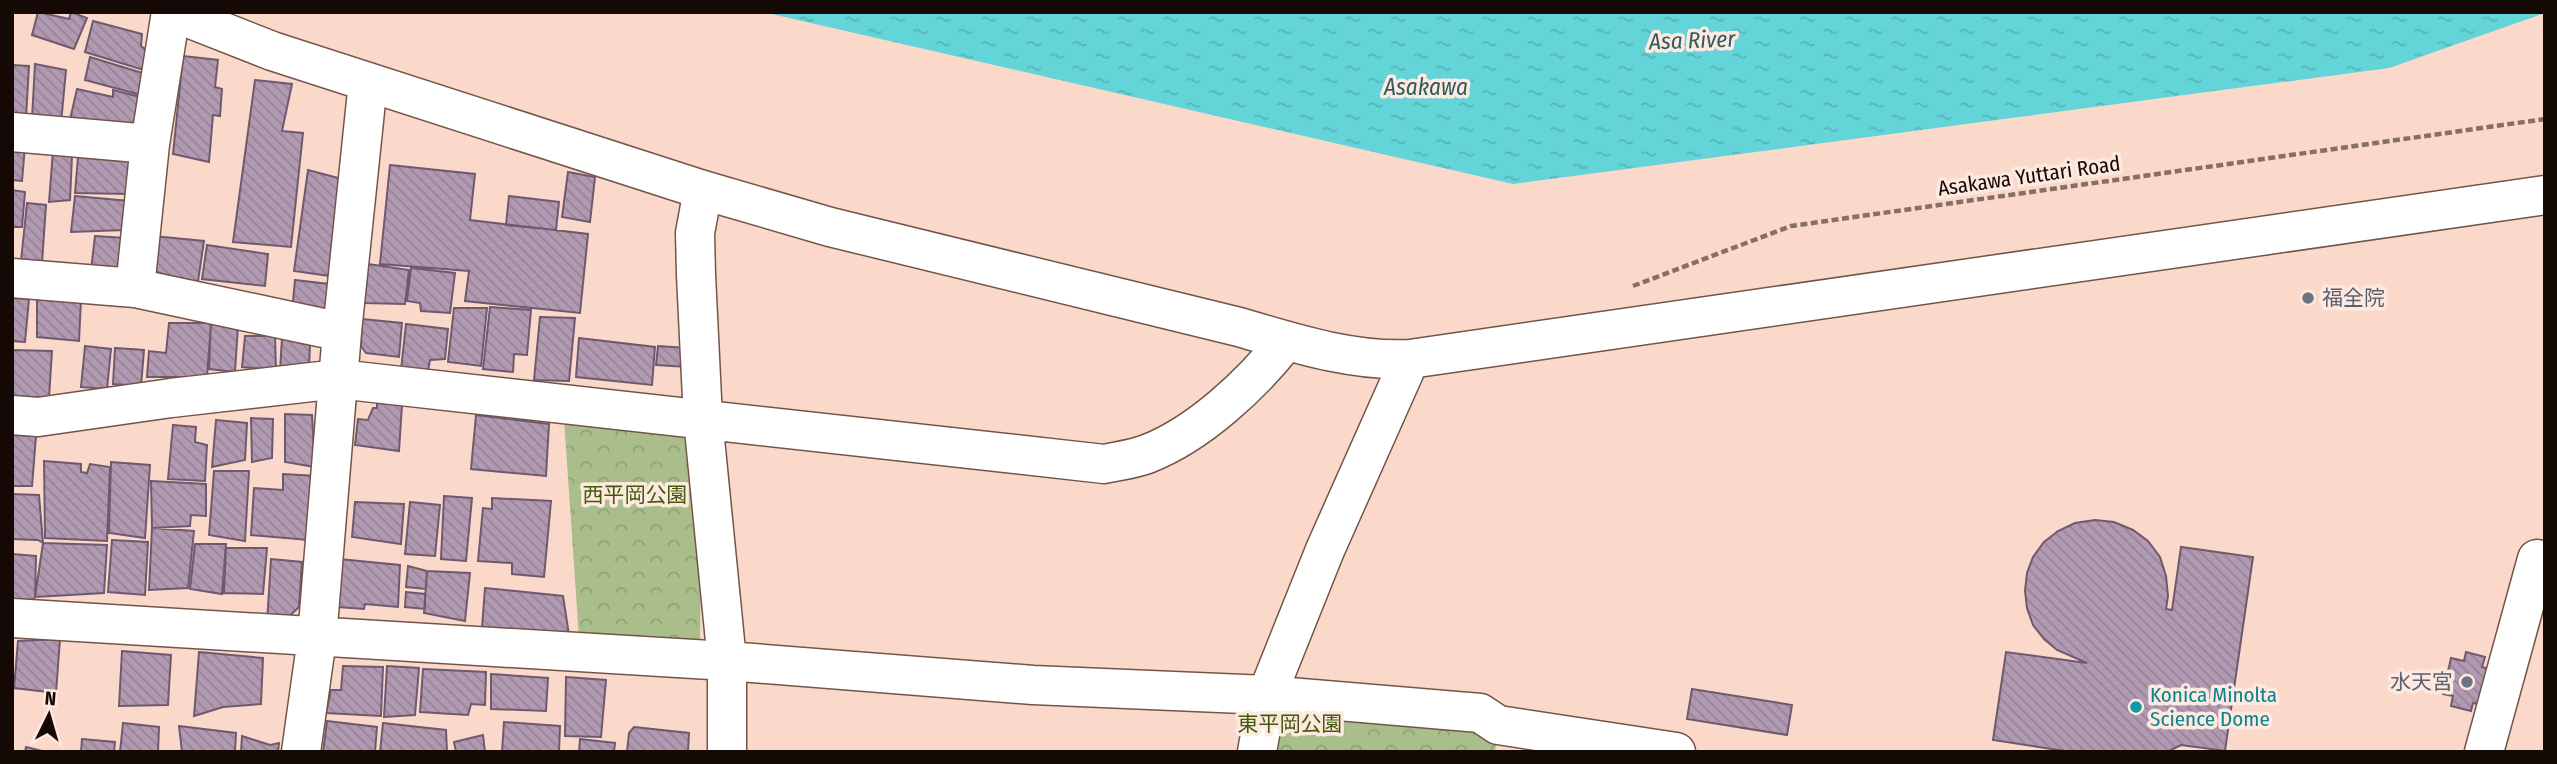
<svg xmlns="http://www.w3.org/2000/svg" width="2557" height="764" viewBox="0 0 2557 764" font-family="'Fira Sans Condensed','Noto Sans JP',sans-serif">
	<defs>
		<pattern id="park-crowns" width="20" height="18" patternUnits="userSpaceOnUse" patternTransform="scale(1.75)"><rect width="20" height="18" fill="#a9be8b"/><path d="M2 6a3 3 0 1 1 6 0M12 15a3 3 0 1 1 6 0" fill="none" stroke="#91a276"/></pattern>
		<pattern id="water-ripples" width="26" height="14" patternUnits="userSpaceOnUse" patternTransform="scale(1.75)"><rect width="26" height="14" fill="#63d4d8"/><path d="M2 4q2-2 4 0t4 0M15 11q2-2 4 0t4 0" fill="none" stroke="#55b5b8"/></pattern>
		<pattern id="building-back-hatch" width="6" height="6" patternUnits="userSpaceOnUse" patternTransform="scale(1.75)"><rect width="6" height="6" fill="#b19ab1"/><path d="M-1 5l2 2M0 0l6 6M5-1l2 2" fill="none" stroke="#978397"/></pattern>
	</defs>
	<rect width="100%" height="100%" fill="#fbd9ca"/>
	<path fill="url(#park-crowns)" d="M564,419L696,434L702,468L700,643L579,638Z
		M1267,695L1498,725L1495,752H1257Z"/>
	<path fill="url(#water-ripples)" d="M763,12H2545V13L2389,68L1513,184Z"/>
	<path fill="url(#building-back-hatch)" stroke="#6f596f" stroke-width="2" d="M38,12L69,19L71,12L87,18L74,49L32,35Z
		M93,21L142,34L141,46L152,54L150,72L85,52Z
		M183,56L218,60L215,87L222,89L220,116L213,115L209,162L173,154Z
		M90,57L152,76L145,96L85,80Z
		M35,64L66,70L61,123L32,119Z
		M12,65L29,66L26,118L12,119Z
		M255,80L292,84L282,131L303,133L291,247L233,242Z
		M77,89L113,97V90L144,98L133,137L69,124Z
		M12,144L25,146L22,181L12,180Z
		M53,151L72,156L70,200L49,202Z
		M78,157L134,162L128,194L75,193Z
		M390,165L475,174L470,220L588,234L580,313L465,301L469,271L380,264Z
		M308,170L342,179L330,276L294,271Z
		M568,172L595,177L590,222L562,217Z
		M12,190L25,192L22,227H12Z
		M75,196L129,201L125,230L71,232Z
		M509,196L559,202L556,230L506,225Z
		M27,203L46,205L42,263L21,261Z
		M95,236L125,238L123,278L91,270Z
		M153,236L204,241L197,288L150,269Z
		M207,245L268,254L265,286L202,279Z
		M368,264L409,270L405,304L364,303Z
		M411,268L455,273L450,313L421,311L420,303L407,301Z
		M295,280L329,284V314L292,312Z
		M37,295L81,300L79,341L37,337Z
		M12,298L29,299L25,342L12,341Z
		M490,307L531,310L527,355L514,354L513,372L483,369Z
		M454,308H487L481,366L448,362Z
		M540,317L575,318L569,381L534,380Z
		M362,319L402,323L399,357L366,353L361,346Z
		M211,320L238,326L235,372L209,369Z
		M169,323H211L207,377H147L149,351L166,353Z
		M406,324L448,329L445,359L430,360L428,371L401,370Z
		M245,336H275L276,370L242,367Z
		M301,337L300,343L310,344L309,369L280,371L282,338Z
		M579,338L655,347L652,385L576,377Z
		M85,346L111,349L107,389L81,387Z
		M658,346L687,348V367L656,365Z
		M115,348L144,350L141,386L113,384Z
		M12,350L52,351L49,398L12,396Z
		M377,403L402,405L399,451L355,445L358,419L368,420L373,408H377Z
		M285,414L312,415L315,467L285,462Z
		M476,415L549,424L546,476L471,469Z
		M251,418L273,419L272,458L252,462Z
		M216,420L247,423L245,460L212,467Z
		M173,425L196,427L195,442L207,445L205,481L168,479Z
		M12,435L36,436L32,486H12Z
		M44,461L81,464V472L87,473L90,464L110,467L107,541L45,538Z
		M111,462L150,465L145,538L109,533Z
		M214,471H249L245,541L209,535Z
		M283,474L317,476L308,540L251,535L254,488L283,490Z
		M151,481L206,484V516L191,515L190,526L152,528Z
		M12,494L39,495L43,543L38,540L12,539Z
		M444,496L472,498L466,561L441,559Z
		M492,498L551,501L544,577L512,574V563L478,561L483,508L492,509Z
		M355,502L404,504L401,544L352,537Z
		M410,502L440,505L435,556L405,554Z
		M2095,520L2114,522L2133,530L2148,541L2160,557L2166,576L2168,596L2166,609L2172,610L2181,547L2253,557L2225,751L2181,745L2167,752H2071L1993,740L2006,652L2087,663L2057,650L2044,639L2033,625L2027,608L2025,591L2027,573L2033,557L2044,542L2058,531L2075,523Z
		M152,528L194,531L188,588L149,590Z
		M112,540L148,542L145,595L108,592Z
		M43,543L107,545L104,593L35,597Z
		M195,544H226L222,594L190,589Z
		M226,548H267L263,594L224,593Z
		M12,554L36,556L35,597L28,608L12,607Z
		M271,559L302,562L299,607L281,624L267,623Z
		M339,559L400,565L398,607L365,604L364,609L338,607Z
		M408,566L427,571L426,589L406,587Z
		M427,571L470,573L465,621L424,613Z
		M485,588L563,596L569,635L482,628Z
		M406,592L425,594V609L405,607Z
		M60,639L56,693L14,688L18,641Z
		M122,651L171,655L168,705L119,706Z
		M199,652L263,658L261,704L223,707L194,716Z
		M2466,652L2485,657L2482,667L2491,669L2482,705L2473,703L2471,711L2451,706L2453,696L2443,694L2451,658L2464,661Z
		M343,666L383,667L381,716L326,713L331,690H341Z
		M387,666L419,668L415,715L384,717Z
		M423,669L486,672L485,705L471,704L468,715L420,712Z
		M491,674L548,678L546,711L491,709Z
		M566,677L606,680L601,737L565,736Z
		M1692,689L1792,705L1787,735L1687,719Z
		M327,721L377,727L375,752H323Z
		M504,722L560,726L559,752H502Z
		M123,723L159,727L158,752H120Z
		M383,723L446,730L447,752H380Z
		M179,726L236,733L235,752H182Z
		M634,727L689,733L688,752H627L629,733Z
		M483,735L485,752H456L454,742Z
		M242,736L270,745L279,743L278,752H241Z
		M82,739L115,742L114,752H81Z
		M580,739L615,743L614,752H579Z
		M26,747L46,752H25Z"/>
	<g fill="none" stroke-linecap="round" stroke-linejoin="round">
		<g stroke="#725549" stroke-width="41">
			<path id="minor" d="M173,12L272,51L703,190L830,227L1239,327C1294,343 1352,362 1410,359L2545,195
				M12,132L150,144
				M703,190L695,233L696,275L703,419L727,661V752
				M12,278L135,288L342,332
				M135,288L150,144L171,12
				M12,415L38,417L171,398L338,379L1104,464C1118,461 1134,459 1147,454C1199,434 1252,384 1286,341
				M12,618L727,661L1033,685L1267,695L1480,713L1498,725L1676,752
				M301,752L317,638L342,332L368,82
				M1257,752L1267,695L1325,550L1410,359
				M2484,752L2537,559L2545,562"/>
		</g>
		<path stroke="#866f66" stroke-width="4.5" stroke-dasharray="7 3.5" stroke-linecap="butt" d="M1633,286L1791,226L2545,119"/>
		<use href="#minor" stroke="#fff" stroke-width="38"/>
	</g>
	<g fill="#6b7280" stroke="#fee9e0" stroke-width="2.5">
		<circle cx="2308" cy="298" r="7"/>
		<circle cx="2467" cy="682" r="7"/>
	</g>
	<circle fill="#0f9aa8" stroke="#fee9e0" stroke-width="2.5" cx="2136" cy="707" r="7"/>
	<g text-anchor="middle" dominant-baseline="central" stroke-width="7" stroke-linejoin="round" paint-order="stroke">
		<g font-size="21" fill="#140905" stroke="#fee9e0">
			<text transform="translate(2029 176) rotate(-8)">Asakawa Yuttari Road</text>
		</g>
		<g font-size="21" fill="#5b616d" stroke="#fee9e0" text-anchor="start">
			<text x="2322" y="298">福全院</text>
			<text x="2453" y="682" text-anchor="end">水天宮</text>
		</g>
		<g font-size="21" fill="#415b0a" stroke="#fee9e0">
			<text x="635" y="495">西平岡公園</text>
			<text x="1290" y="724">東平岡公園</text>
		</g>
		<g font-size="21" fill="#0d838f" stroke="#fee9e0" text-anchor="start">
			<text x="2150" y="695">Konica Minolta<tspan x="2150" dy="24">Science Dome</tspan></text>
		</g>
		<g font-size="23" font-style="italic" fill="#2b5c5e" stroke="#fee9e0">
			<text transform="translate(1692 40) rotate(-2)">Asa River</text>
			<text x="1426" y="87">Asakawa</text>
		</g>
	</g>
	<rect width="2557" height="764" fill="none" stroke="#140905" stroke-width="28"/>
	<g transform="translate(49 715) rotate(5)" stroke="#fee9e0" stroke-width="5" paint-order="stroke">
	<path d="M0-5L12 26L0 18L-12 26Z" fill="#140905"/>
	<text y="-10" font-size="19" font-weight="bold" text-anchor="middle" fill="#140905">N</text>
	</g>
</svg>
